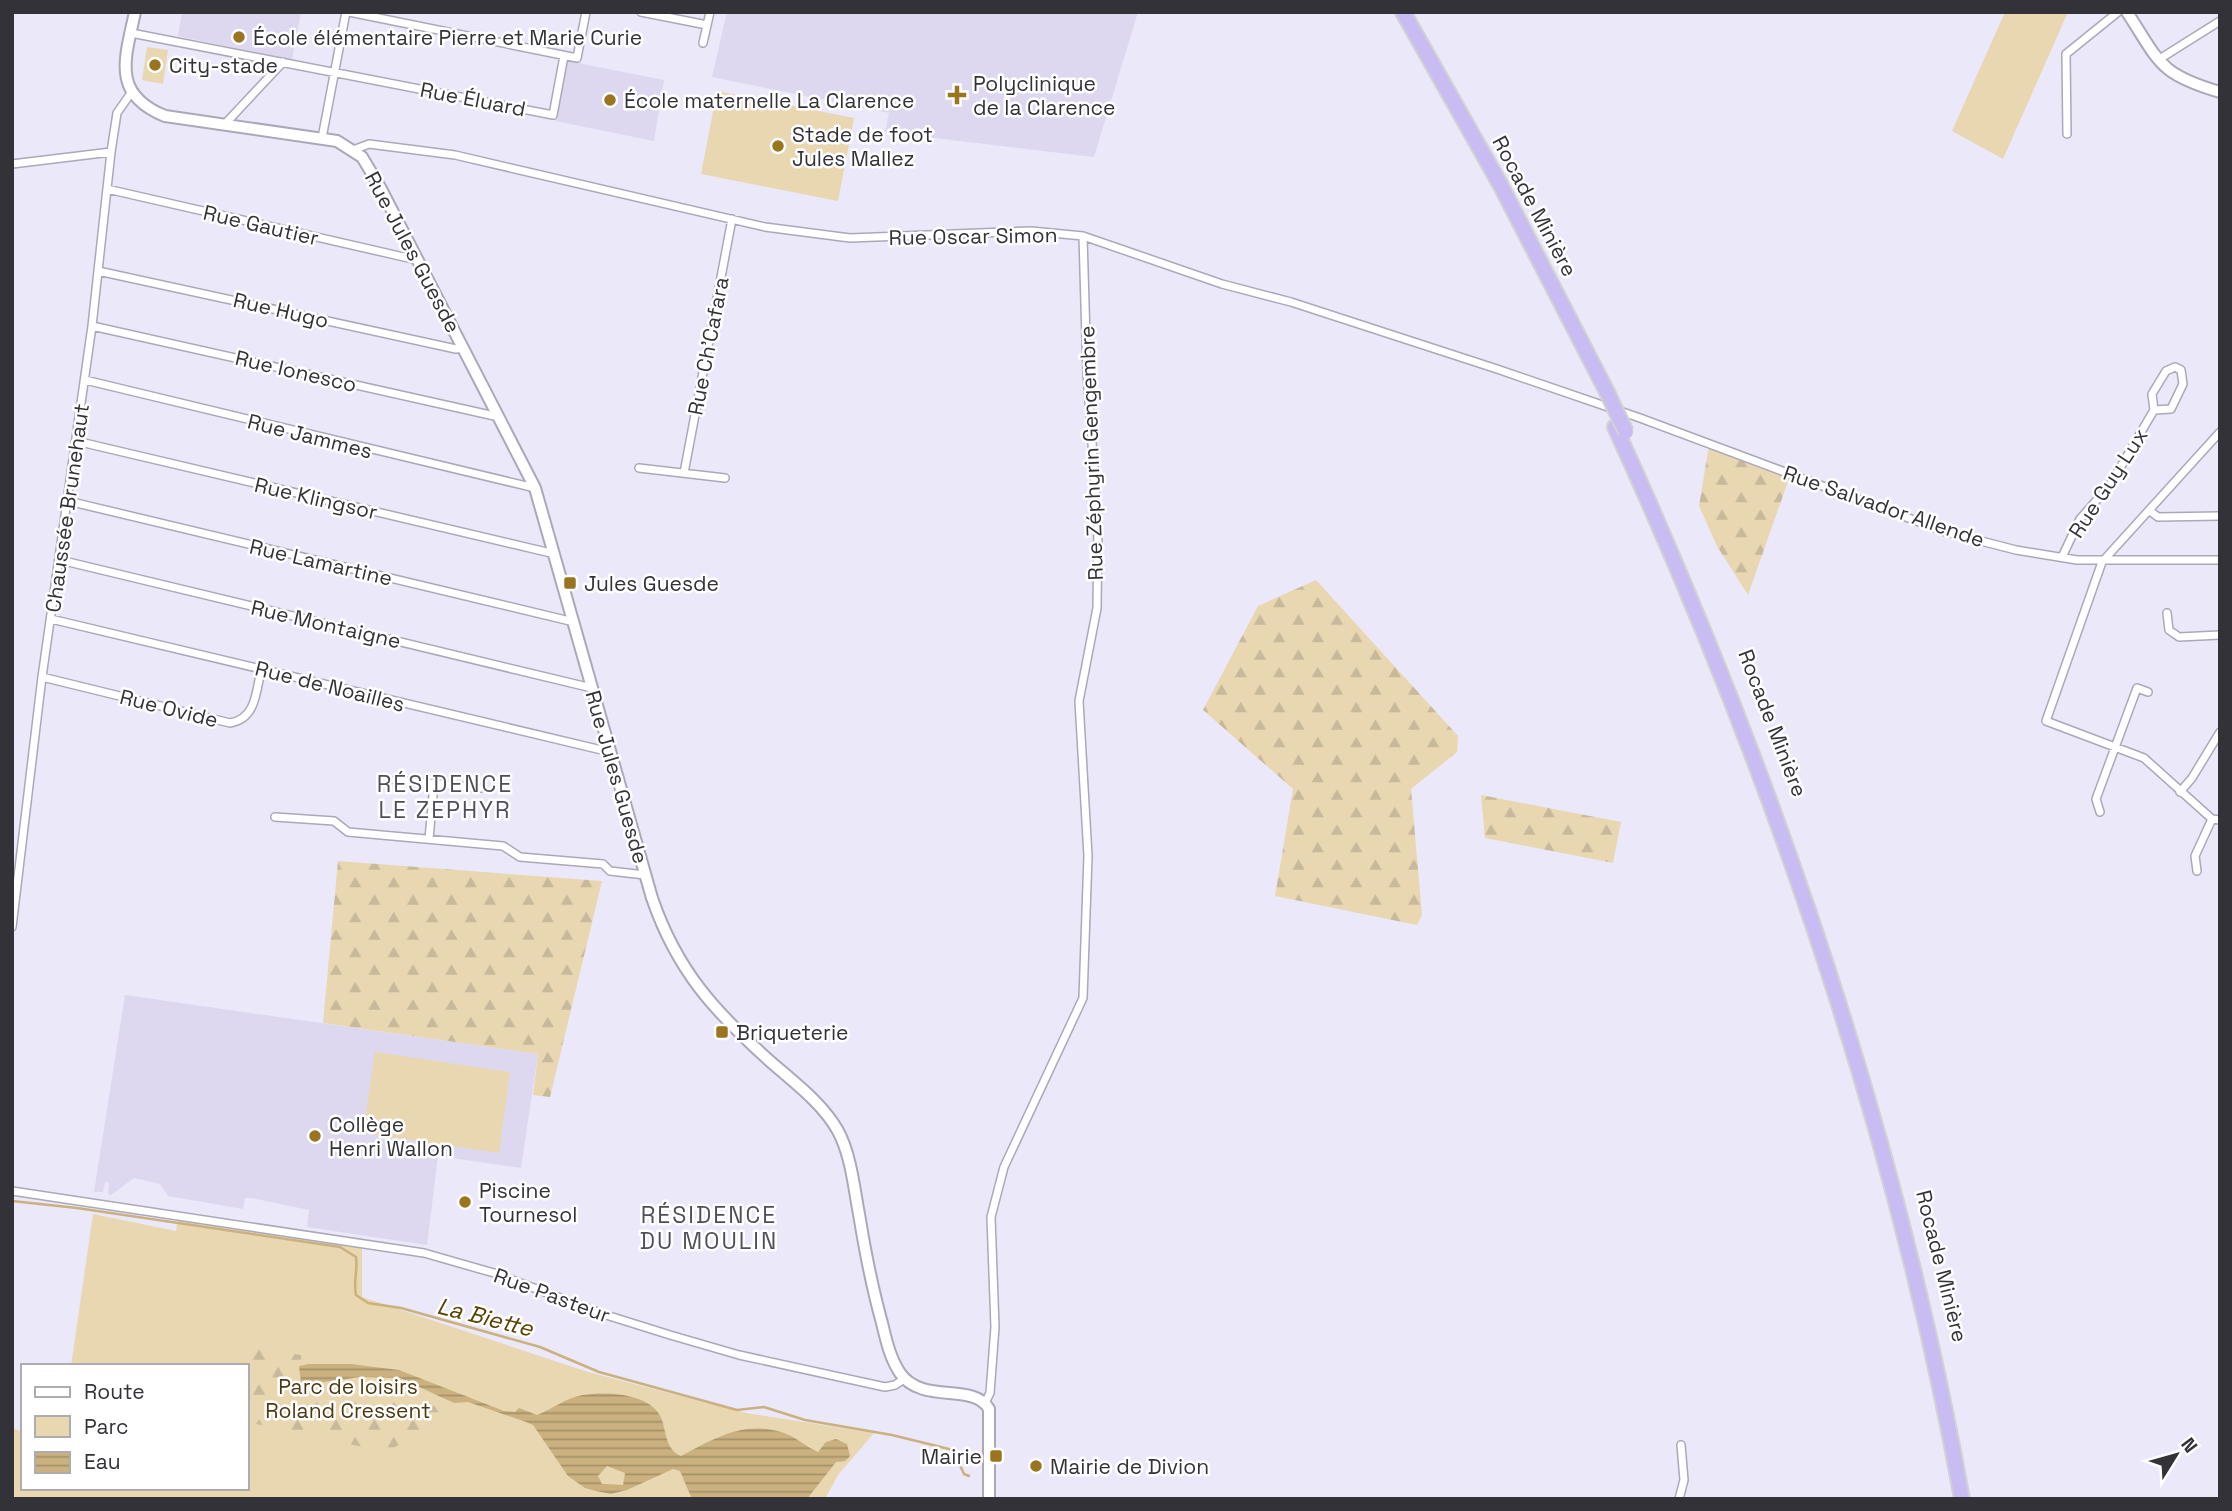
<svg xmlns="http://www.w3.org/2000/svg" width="2232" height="1511" viewBox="0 0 2232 1511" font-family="'Space Grotesk',sans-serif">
	<defs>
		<pattern id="forest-firs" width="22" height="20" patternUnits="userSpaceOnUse" patternTransform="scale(1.75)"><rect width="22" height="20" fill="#e9d7b2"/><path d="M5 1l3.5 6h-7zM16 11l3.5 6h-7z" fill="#c8b99a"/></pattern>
		<pattern id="water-rules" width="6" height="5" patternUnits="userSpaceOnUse" patternTransform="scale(1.75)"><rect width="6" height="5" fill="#cab17f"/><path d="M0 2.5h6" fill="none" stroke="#a59169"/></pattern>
	</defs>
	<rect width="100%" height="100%" fill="#ebe8fa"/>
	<path fill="#ddd8ef" d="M182,12H301L292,60L178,36Z
		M727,12H1138L1094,157L885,132L889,113L712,77Z
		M568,61L664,80L654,141L555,121Z
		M125,995L538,1054L521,1168L438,1156L427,1245L307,1227L309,1210L251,1198H245L243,1209L168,1196L160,1184L134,1178L111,1195L108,1194L109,1183L105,1182L103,1192H94Z"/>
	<path fill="#e9d7b2" d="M2005,12H2068L2003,159L1952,131Z
		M147,47L168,50L163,84L142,80Z
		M717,91L854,118L838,201L701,174Z
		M375,1052L510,1072L499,1153L363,1133Z
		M93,1214L176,1231L178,1219L362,1248V1297L588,1372L746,1413L874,1433L838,1475L825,1499H12V1428L23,1432V1488H247V1366H71Z"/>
	<path fill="url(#forest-firs)" d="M1709,445L1791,473L1748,595L1717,546L1699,506Z
		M1316,580L1458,736L1457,752L1411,789L1422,915L1417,925L1275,896L1293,789L1203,710L1258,606Z
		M1481,795L1621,822L1613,863L1485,838Z
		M338,861L602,881L550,1097L533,1095L538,1054L323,1023Z
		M234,1345L301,1355L302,1389L457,1409L387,1452L247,1422V1366H227Z"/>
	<path fill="url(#water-rules)" fill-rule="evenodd" d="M309,1364H351L399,1370L504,1411L515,1412L519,1408L537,1415C553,1409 565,1398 583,1395C606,1391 653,1393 662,1420C666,1432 666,1450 681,1456C716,1437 749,1418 789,1435C799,1440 807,1447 818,1452L826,1442L836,1439L847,1444L850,1456L845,1461L836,1462L807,1499H692L680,1471L673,1469L627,1490L611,1494L596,1491L585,1488L568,1476L533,1425L526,1422L468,1402L454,1403L400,1378L360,1377L311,1384L301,1382L299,1366ZM607,1466L625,1473L623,1485L602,1484L598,1476Z"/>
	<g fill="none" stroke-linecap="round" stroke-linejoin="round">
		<path stroke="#cab17f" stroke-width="2.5" d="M12,1201L77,1208L340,1247L356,1257C358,1271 353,1281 356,1295L368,1303L401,1308L540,1347L599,1372L737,1410L764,1407L805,1420L892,1435L953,1450L964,1474L969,1476"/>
		<g stroke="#aba8b8" stroke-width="10">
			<path id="street" d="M349,12L577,58L586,12
				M641,12L707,25
				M131,33L553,115L564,56
				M703,43L710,12
				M2158,60L2220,21
				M225,124L283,62
				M2067,134L2066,54L2118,12
				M322,138L346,12
				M353,150L369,144L455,155L765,227L850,238L1031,231L1083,236L1222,284L1291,302L1497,369L1640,418L1946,532L2016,550L2077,560H2220
				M12,164L111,152
				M107,189L417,260
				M98,271L456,349L464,348
				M92,326L499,417
				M85,380L535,488
				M2220,432L2102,562L2046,721L2144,758L2212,819L2220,820
				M76,441L555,554
				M639,468L725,478
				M684,473L732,219
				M68,501L574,622
				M2150,511L2158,517L2220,516
				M2062,557L2080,519L2110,485L2154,410L2171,409L2183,384L2181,370L2175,367L2166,371L2152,394L2154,410
				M60,560L592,688
				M2167,613L2169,630L2179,637L2220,635
				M51,619L610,752
				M42,677L230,723C256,719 256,692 261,670
				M395,780L481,788
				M2180,792L2192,778L2220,732
				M2100,812L2096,799L2137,688L2148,692
				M275,817L334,821L348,832L503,846L520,857L603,864L610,871L645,875
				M429,839L434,784
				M2197,871L2195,856L2212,819
				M12,927L42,677L92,326L111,152L117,113L131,93
				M12,1191L424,1253L494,1273L603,1314L670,1335L739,1355L885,1387L895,1385L904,1379
				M985,1403L990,1393L995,1327L991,1217L1004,1167L1083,998L1088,856L1079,701L1097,608L1098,526L1087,373L1083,236
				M1679,1499L1684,1480L1681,1445"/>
		</g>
		<g stroke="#aba8b8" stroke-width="14">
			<path id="secondary" d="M135,12C125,59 111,94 165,116L337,141L362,157L380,187L535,488L652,898C677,971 715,1012 772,1063C795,1083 823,1104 838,1131C851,1155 854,1188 859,1214C865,1251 872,1287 882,1323C886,1340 890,1358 900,1373C922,1405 974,1382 989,1409V1499
				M2127,12C2160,63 2159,74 2220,92"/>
		</g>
		<g stroke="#d2d2d3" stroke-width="18">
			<path id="highway" d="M1403,12L1500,184L1607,392
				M1615,427C1772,770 1895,1127 1962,1499"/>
		</g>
		<use href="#street" stroke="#fff" stroke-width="7"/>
		<use href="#secondary" stroke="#fff" stroke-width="10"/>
		<use href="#highway" stroke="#c8bcf2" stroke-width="14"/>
		<g stroke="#d2d2d3" stroke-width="18" stroke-linecap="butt">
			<path id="highway-bridge" d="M1607,392L1626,432"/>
		</g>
		<use href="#highway-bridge" stroke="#c8bcf2" stroke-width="14"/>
	</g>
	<g fill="#99751f" stroke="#fff" stroke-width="2.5">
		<circle cx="239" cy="37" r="7"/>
		<circle cx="155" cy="65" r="7"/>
		<path d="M953.5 84.5h7v7h7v7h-7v7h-7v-7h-7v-7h7z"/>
		<circle cx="610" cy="100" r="7"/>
		<circle cx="778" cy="146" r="7"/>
		<rect x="563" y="576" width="14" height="14" rx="3.5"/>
		<rect x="715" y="1025" width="14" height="14" rx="3.5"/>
		<circle cx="315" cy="1136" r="7"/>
		<circle cx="465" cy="1202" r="7"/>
		<rect x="989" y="1449" width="14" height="14" rx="3.5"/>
		<circle cx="1036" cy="1466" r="7"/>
	</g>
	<g text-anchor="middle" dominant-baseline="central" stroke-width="5" stroke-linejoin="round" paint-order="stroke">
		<g font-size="21" fill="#333238" stroke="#fff" text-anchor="start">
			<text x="253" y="37">École élémentaire Pierre et Marie Curie</text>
			<text x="169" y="65">City-stade</text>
			<text x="973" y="83">Polyclinique<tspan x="973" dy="24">de la Clarence</tspan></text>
			<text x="624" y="100">École maternelle La Clarence</text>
			<text x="792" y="134">Stade de foot<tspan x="792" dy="24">Jules Mallez</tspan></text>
			<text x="584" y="583">Jules Guesde</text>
			<text x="736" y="1032">Briqueterie</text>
			<text x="329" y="1124">Collège<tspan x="329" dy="24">Henri Wallon</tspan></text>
			<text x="479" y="1190">Piscine<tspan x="479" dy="24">Tournesol</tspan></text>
			<text x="982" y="1456" text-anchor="end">Mairie</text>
			<text x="1050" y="1466">Mairie de Divion</text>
		</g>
		<g font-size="21" fill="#333238" stroke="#fff">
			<text transform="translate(473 99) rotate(11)">Rue Éluard</text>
			<text transform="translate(1535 206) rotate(62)">Rocade Minière</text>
			<text transform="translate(261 225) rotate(13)">Rue Gautier</text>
			<text transform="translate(973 236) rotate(-1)">Rue Oscar Simon</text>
			<text transform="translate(413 252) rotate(62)">Rue Jules Guesde</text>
			<text transform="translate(281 310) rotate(13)">Rue Hugo</text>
			<text transform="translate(708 346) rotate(-79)">Rue Ch'Cafara</text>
			<text transform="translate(296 371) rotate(13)">Rue Ionesco</text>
			<text transform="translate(310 436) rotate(14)">Rue Jammes</text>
			<text transform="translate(1091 453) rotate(-92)">Rue Zéphyrin Gengembre</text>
			<text transform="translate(2108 483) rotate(-57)">Rue Guy Lux</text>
			<text transform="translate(316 498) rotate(13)">Rue Klingsor</text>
			<text transform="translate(1884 506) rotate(19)">Rue Salvador Allende</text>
			<text transform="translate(67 508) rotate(-82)">Chaussée Brunehaut</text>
			<text transform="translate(321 562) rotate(13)">Rue Lamartine</text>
			<text transform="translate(326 624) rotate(13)">Rue Montaigne</text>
			<text transform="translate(330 686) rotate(14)">Rue de Noailles</text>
			<text transform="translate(169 708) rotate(14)">Rue Ovide</text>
			<text transform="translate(1773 723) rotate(69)">Rocade Minière</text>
			<text transform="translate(617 777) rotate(74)">Rue Jules Guesde</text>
			<text transform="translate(1942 1266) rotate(76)">Rocade Minière</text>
			<text transform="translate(552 1295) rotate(20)">Rue Pasteur</text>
		</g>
		<g font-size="21" fill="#4b3910" stroke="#fff">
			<text x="348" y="1386">Parc de loisirs<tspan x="348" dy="24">Roland Cressent</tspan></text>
		</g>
		<g font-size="23" letter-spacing="2" fill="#514e5c" stroke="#fff">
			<text x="445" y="784">RÉSIDENCE<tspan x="445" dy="26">LE ZEPHYR</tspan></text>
			<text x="709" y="1215">RÉSIDENCE<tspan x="709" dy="26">DU MOULIN</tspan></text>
		</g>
		<g font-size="23" font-style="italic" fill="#5a4100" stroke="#fff">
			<text transform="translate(485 1317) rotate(14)">La Biette</text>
		</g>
	</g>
	<rect width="2232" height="1511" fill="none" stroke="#333238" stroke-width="28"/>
	<rect x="21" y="1364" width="228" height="126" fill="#ffffff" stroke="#adadaf" stroke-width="2"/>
	<rect x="35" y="1387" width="35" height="10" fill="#ffffff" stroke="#adadaf" stroke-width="2"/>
	<text x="84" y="1399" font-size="21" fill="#333238">Route</text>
	<rect x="35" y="1416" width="35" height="21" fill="#e9d7b2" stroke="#adadaf" stroke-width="2"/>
	<text x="84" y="1434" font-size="21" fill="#333238">Parc</text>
	<rect x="35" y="1452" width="35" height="21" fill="url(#water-rules)" stroke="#adadaf" stroke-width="2"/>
	<text x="84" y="1469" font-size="21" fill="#333238">Eau</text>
	<g transform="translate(2176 1455) rotate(53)" stroke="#ffffff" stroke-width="5" paint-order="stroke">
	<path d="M0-5L12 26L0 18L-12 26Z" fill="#333238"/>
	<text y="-10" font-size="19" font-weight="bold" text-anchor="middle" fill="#333238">N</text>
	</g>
</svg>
